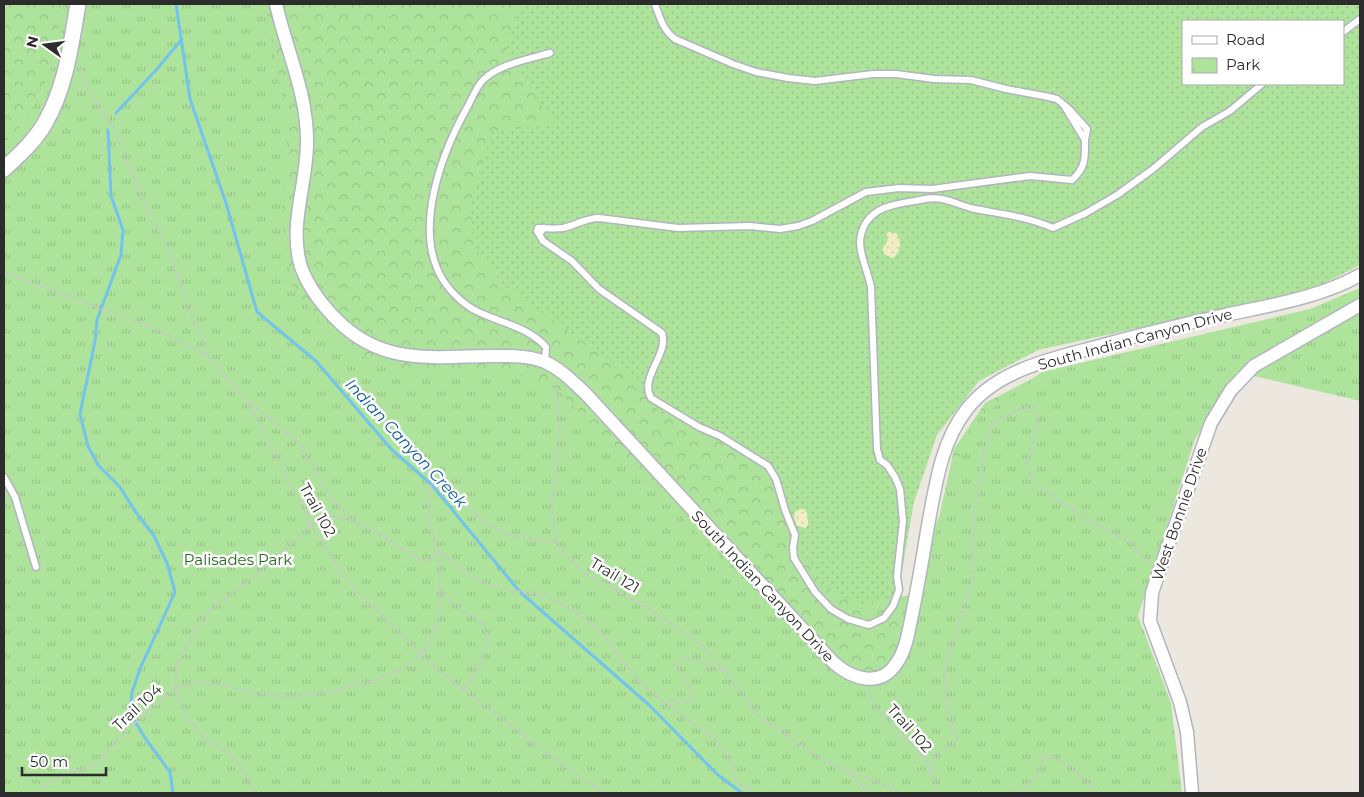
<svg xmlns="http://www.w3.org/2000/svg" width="1364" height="797" viewBox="0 0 1364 797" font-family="Montserrat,sans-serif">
	<defs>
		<pattern id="grass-dots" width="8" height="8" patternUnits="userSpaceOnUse" patternTransform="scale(1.25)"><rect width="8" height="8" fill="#aee39c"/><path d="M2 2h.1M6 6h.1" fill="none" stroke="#96c387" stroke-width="1.8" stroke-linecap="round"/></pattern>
		<pattern id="forest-crowns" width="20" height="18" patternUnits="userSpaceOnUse" patternTransform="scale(1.25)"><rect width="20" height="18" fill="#aee39c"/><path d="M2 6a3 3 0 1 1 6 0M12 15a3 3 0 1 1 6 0" fill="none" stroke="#96c387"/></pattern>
		<pattern id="sand-dots" width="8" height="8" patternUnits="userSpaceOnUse" patternTransform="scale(1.25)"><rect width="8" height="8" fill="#f2eec3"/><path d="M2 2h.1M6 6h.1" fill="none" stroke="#d0cca8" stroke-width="1.8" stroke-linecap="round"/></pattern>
		<pattern id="park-tufts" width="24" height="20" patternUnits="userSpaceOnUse" patternTransform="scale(1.25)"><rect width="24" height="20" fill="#aee39c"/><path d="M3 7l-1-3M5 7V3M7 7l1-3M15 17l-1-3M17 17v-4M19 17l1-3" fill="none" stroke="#96c387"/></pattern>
	</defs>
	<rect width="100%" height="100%" fill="#ede8df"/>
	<path fill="url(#grass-dots)" fill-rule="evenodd" d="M289,4H1360V265L1311,290L1038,350L979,381L937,435L914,502L892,628L883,661L573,377ZM1183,21H1343V84H1183Z"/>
	<path fill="url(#forest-crowns)" d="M4,4H519L506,49L555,125L492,131L470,204L474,246L502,284L622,369L660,413L734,446L769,475L793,540L822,584L859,605L909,595L940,514L954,449L985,403L1041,374L1158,793L4,425Z"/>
	<path fill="url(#sand-dots)" d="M888,232L896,233C902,240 901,254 892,258L884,254C881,245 885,248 887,242C888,239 886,235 888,232Z
		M800,509H804C808,513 810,523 806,528L797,526L794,518L795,512Z"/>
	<path fill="url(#park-tufts)" d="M64,4H265L290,138L281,215L291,285L342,349L411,373L513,372L558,390L843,683L888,688L913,650L943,499L973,422L1042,372L1310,309L1360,288V401L1237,372L1195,439L1138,616L1171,703L1182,793H4V144L29,116L50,72Z"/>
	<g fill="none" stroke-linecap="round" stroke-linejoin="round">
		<path stroke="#74c3ed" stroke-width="3" d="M176,4L190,99L226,203L257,312L316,361L392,450L431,484L520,592L648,704L718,775L742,793
			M116,113L157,69L182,39
			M108,130L111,196L123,230L121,255L97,320L95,341L80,414L88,446L98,465L120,487L135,511L154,536L167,563L175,592L140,669L132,692L130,713L145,738L170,772L173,793"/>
		<g stroke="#b2b4bf" stroke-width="9">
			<path id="service" d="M655,4C660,18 663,30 675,39L733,64L756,72L788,78L815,81L873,74H896L934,79L971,80L1006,89L1044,96L1057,99L1069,109L1087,129L1085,140L1063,104
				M1343,32L1360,19
				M544,228L539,234L537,231L538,228C546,228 555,229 563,228C576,225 586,218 599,218L678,228L750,226L780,229L798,226L812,221L866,192L899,188L932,189L1030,176L1072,180C1086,167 1085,158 1085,140
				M539,234L543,241L572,261L599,289L662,333C669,355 639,377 651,398L699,427L720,436L768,466L776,479L785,510L795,535L793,548L794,558L815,592L831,609L848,619L869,625L884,618L893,606L899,590L897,576L903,521L900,489L895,477L887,465L880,460L877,449L871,287C868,271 857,250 861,235C867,208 893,204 915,201C925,199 932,197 942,199C953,201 964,207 975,209C1002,214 1028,217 1053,228L1086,213L1117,195L1153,169L1202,127L1230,111L1262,84
				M545,362L546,347C529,328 505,324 483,314C467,308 452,294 443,280C412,230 442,152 468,106C472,98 477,86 483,80C499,64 529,59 550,53
				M4,477L15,497L36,567"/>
		</g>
		<g stroke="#b2b4bf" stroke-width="15">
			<path id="minor" d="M276,4C286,49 307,93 307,140C308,182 288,224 301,267C308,286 322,305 337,320C382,365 430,357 489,356C507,356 527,355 545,362C561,369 573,382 586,394L834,663C852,679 880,688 896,664C907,649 909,628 913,610C918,584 923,557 927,531C935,489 940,443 967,409C996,372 1046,360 1088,349C1134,336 1179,325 1225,315C1271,305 1319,298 1360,275
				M1192,793L1187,732L1180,702L1150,621L1152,593L1159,572L1211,423L1231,390L1254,366L1360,305"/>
		</g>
		<g stroke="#b2b4bf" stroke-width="18">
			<path id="tertiary" d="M4,169C19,155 35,141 45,123C66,87 71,44 78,4"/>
		</g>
		<path stroke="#c8c8c8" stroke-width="2" stroke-dasharray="4 2.5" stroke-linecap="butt" d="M80,67L86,87L113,127L142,198L167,246L194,322L210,359
			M4,272L142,324L173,337L210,359L248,402L311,524L349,584L437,669L545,752L604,793
			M556,382L560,433L552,509L557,543
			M250,403L298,442L331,498L353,520
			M441,587C447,602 458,607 472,615C503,634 479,667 464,690
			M176,687C185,686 198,682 206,683C230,686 255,695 280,696C318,697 411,680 429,644C443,615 440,581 438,550
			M868,690L879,712L925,759L939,793
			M665,703L670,700L685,702L692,699L689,688L676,664L684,658L698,661L726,672
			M931,771L933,757L944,749L951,747L956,739L947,706L944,676L953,641L971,585L974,517L984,451L993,423L1019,409L1034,407L1039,420L1027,462L1032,482L1079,514L1130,543L1149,564
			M847,772L872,793
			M36,793L51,782L71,772L94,766L126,731L176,687
			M254,793L247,775L228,752L204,738L186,717L176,687V669L187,645L207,612L267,567L311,524L331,515L354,521L382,536L420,560H430L438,551
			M753,793L737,782L730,759L713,738L665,703L638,681L602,633L579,614L547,596L520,592L488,584L463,572L438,550L431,529L428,504L431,484L440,480L458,494L473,514L496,529L516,536L557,543L564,553L585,573L650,609L703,646L728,673L732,681L761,719L819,757L845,770L878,782L902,793
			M1018,793C1029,785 1039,776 1041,762L1048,755C1069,763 1083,778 1098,793"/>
		<use href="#service" stroke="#fff" stroke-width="6"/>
		<use href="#minor" stroke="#fff" stroke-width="12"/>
		<use href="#tertiary" stroke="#fff" stroke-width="15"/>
	</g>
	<g text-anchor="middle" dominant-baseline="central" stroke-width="5" stroke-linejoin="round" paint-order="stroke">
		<g font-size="15" fill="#2c2c2c" stroke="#fff">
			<text transform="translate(1135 339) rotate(-15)">South Indian Canyon Drive</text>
			<text transform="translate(318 510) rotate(61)">Trail 102</text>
			<text transform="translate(1179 514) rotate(-71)">West Bonnie Drive</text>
			<text transform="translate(615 575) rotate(31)">Trail 121</text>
			<text transform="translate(763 586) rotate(47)">South Indian Canyon Drive</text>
			<text transform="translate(137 707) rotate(-43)">Trail 104</text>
			<text transform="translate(910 728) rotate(48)">Trail 102</text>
		</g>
		<g font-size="15" fill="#256a1c" stroke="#fff">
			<text x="238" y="559">Palisades Park</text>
		</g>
		<g font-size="16" font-style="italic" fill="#0f609d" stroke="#fff">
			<text transform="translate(406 443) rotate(47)">Indian Canyon Creek</text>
		</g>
	</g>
	<rect width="1364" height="797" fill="none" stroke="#2c2c2c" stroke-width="10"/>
	<rect x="1182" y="20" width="162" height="65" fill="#ffffff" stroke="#ababab"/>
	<rect x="1192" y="36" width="25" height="8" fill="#ffffff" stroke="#ababab"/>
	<text x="1226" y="45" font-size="15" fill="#2c2c2c">Road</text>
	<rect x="1192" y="58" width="25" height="15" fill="url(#park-tufts)" stroke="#ababab"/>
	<text x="1226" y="70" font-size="15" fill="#2c2c2c">Park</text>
	<g transform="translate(45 45) rotate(284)" stroke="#ffffff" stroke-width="4" paint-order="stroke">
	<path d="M0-4L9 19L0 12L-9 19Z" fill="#2c2c2c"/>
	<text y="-8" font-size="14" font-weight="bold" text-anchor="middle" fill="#2c2c2c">N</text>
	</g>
	<path d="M22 767v8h84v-8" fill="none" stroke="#2c2c2c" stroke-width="2.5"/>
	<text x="30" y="767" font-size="15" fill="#2c2c2c" stroke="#ffffff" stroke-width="4" paint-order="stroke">50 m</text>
</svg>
